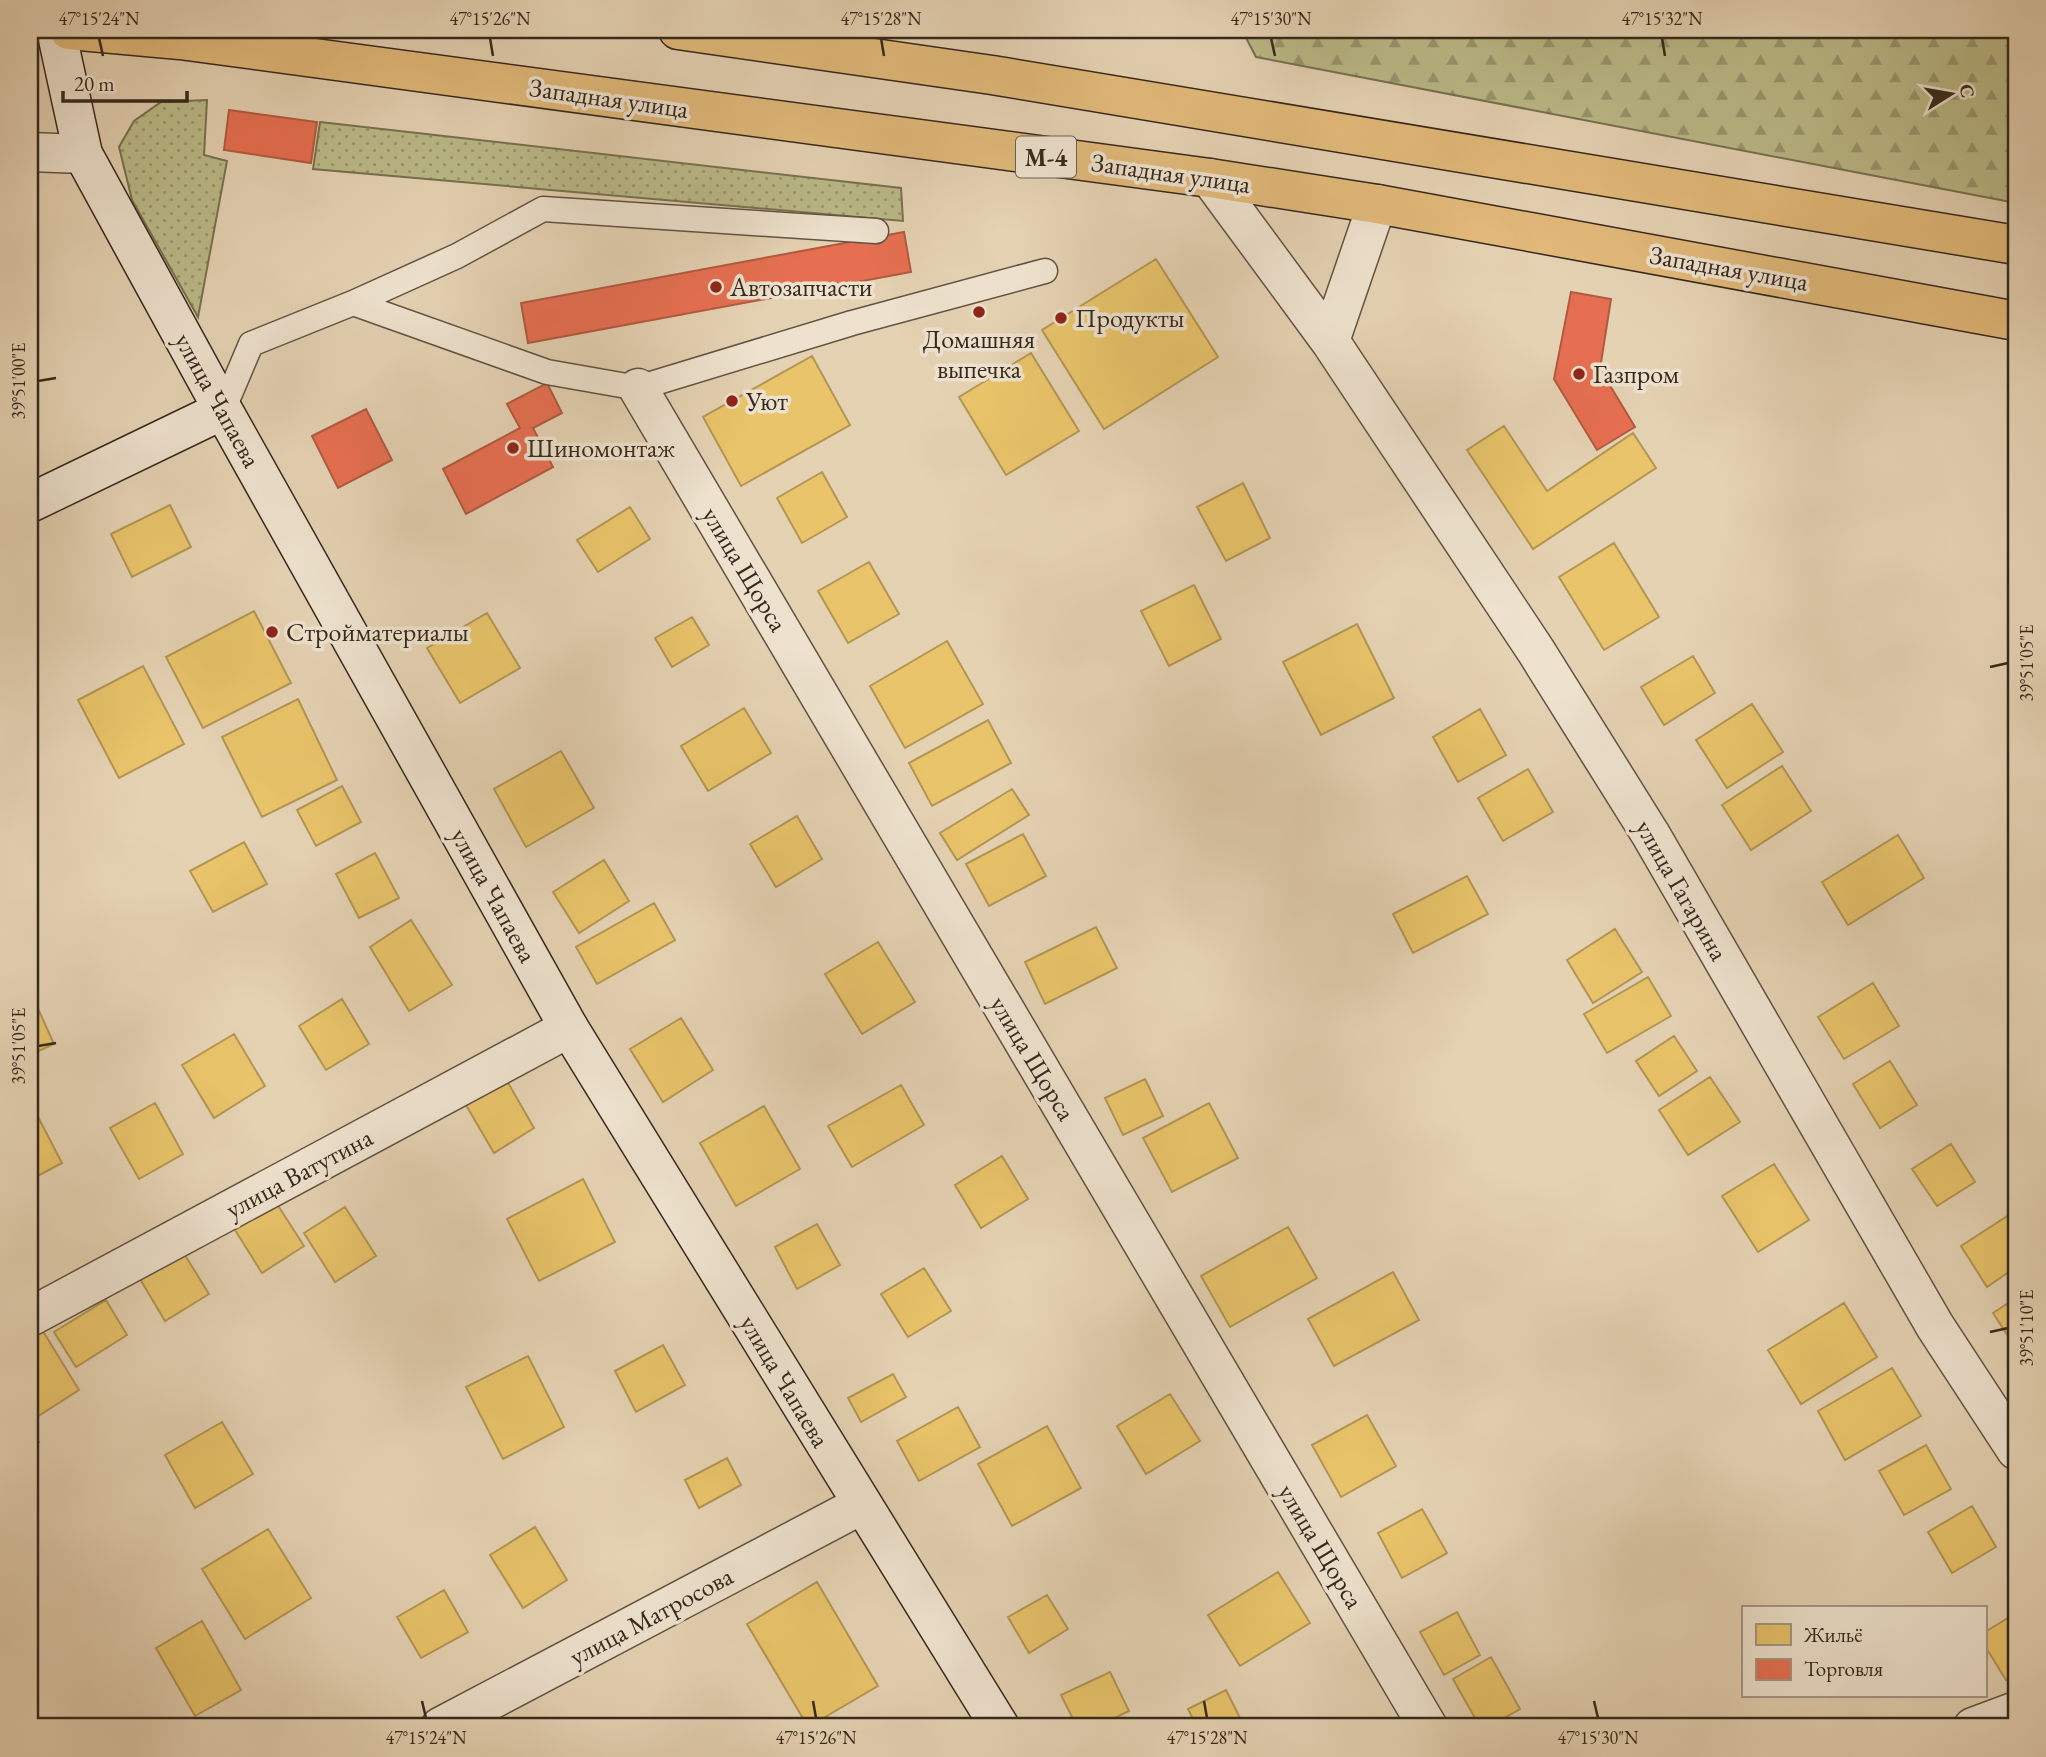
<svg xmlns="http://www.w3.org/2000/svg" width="2046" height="1757" viewBox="0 0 2046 1757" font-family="'EB Garamond',serif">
	<defs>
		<pattern id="grass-dots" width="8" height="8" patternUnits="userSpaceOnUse" patternTransform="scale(1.75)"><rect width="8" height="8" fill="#bbba88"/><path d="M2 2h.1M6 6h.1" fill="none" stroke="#99976f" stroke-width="1.8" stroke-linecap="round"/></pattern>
		<pattern id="forest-firs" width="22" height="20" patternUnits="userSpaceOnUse" patternTransform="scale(1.75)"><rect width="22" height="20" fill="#bbba88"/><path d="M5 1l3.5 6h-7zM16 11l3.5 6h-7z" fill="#99976f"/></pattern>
	</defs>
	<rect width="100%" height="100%" fill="#e5d2b3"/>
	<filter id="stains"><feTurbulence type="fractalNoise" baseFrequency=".00286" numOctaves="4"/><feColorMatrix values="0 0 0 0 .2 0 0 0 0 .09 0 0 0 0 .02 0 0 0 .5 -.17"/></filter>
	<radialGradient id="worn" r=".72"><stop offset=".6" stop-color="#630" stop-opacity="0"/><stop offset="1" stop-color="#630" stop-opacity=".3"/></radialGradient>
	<path fill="url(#grass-dots)" stroke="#787252" stroke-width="2" d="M207,100L204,155L227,161L198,317L132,200L119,147L134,121L161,102Z
		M320,122L901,188L903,221L313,169Z"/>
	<path fill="url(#forest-firs)" stroke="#787252" stroke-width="2" d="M1242,30H2016V203L1256,57Z"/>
	<path fill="#e9c46a" stroke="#b39653" stroke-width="2" d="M1156,259L1218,357L1104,429L1042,330Z
		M1031,353L1079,431L1006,475L959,397Z
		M812,356L850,425L741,486L703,417Z
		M1504,426L1547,491L1633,433L1656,468L1533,549L1467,450Z
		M822,472L847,517L802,543L777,498Z
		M1243,483L1270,538L1226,561L1197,507Z
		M170,505L191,547L132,577L111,534Z
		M630,507L650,539L598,572L577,540Z
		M1614,543L1659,617L1604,650L1559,577Z
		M869,562L899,614L848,643L818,591Z
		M1194,585L1221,639L1169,666L1141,611Z
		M254,611L291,683L203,728L166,657Z
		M487,613L520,668L460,703L427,648Z
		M692,617L709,645L672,667L655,638Z
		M1357,624L1394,698L1321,735L1283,662Z
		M947,641L983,704L905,748L870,686Z
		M1693,656L1715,693L1664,725L1641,687Z
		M143,666L184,744L119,778L78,700Z
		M298,699L337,780L262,817L222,737Z
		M1752,704L1783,752L1727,788L1696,740Z
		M744,708L771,753L708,791L681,746Z
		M1480,709L1506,755L1458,782L1433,737Z
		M988,720L1011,763L932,806L909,763Z
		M561,751L594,808L526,847L494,789Z
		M1782,766L1811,811L1751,850L1722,805Z
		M1528,769L1553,812L1503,841L1478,798Z
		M342,786L361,822L316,846L297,810Z
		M1012,789L1029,815L957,860L940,833Z
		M797,816L822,859L776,887L750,844Z
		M1023,834L1046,876L989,906L966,864Z
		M1898,835L1924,878L1848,925L1822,882Z
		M244,842L267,884L213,912L190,871Z
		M375,853L399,898L359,918L336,874Z
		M604,860L629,901L579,933L553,892Z
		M1467,876L1488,914L1413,953L1393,914Z
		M654,903L675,940L597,984L576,947Z
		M411,920L452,985L409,1011L370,947Z
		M1096,927L1117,968L1045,1004L1025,962Z
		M1615,929L1642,972L1593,1003L1567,960Z
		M878,942L915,1002L862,1034L825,974Z
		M1648,977L1671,1016L1607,1053L1584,1014Z
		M1873,983L1899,1026L1844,1059L1818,1017Z
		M30,991L54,1044L30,1055Z
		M342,999L369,1044L326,1070L299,1026Z
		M681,1018L713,1070L663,1102L630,1049Z
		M234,1034L265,1086L214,1118L182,1065Z
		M1674,1036L1697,1071L1659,1096L1636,1061Z
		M1890,1061L1917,1105L1880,1128L1853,1084Z
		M1710,1077L1740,1122L1688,1155L1659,1110Z
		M1145,1079L1163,1116L1123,1135L1105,1098Z
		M507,1081L534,1128L494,1153L466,1105Z
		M901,1085L924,1125L852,1167L828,1126Z
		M155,1103L183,1154L139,1179L110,1128Z
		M1209,1103L1238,1158L1172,1192L1143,1138Z
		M764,1106L800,1169L736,1206L700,1143Z
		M36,1113L62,1163L30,1180V1116Z
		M1951,1144L1975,1182L1937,1206L1912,1169Z
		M1002,1156L1028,1199L981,1228L955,1185Z
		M1774,1164L1809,1220L1758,1252L1722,1196Z
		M583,1179L615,1242L539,1281L507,1219Z
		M277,1204L304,1246L262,1273L235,1230Z
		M345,1207L376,1256L335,1282L304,1233Z
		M2009,1215L2016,1227V1267L1987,1287L1961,1246Z
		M817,1224L840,1265L797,1289L775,1247Z
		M1288,1227L1317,1278L1230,1327L1201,1276Z
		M183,1252L209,1294L165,1321L140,1279Z
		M924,1268L951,1311L908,1337L881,1294Z
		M1393,1272L1419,1320L1334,1366L1308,1319Z
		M2016,1298V1335L2010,1339L1993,1313Z
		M106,1300L127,1335L76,1367L54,1332Z
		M1844,1303L1877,1357L1801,1404L1768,1350Z
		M41,1328L79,1390L32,1420L30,1416V1335Z
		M663,1345L685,1385L636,1412L615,1371Z
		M528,1356L564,1427L503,1459L466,1387Z
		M1892,1368L1921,1416L1845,1460L1818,1411Z
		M893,1374L906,1397L861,1422L848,1398Z
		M1170,1394L1200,1441L1146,1474L1117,1426Z
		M958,1407L980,1447L919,1481L897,1441Z
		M1367,1415L1396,1466L1341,1497L1312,1445Z
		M222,1422L253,1474L195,1508L165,1455Z
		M1047,1426L1081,1488L1012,1526L978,1464Z
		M30,1427L39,1442L30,1448Z
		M1926,1445L1951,1489L1904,1515L1879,1471Z
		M727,1458L741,1485L699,1508L685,1480Z
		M1972,1506L1996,1547L1952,1573L1928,1532Z
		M1422,1509L1447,1553L1402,1578L1378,1533Z
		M535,1527L567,1580L523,1608L490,1555Z
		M268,1529L311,1598L245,1639L202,1569Z
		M1278,1572L1310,1623L1240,1666L1208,1615Z
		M817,1582L878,1686L808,1727L747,1624Z
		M444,1590L468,1632L421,1658L397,1617Z
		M1047,1595L1068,1629L1029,1653L1008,1617Z
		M1457,1612L1480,1655L1444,1675L1420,1632Z
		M2016,1613V1673L2006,1680L1985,1646V1632Z
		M202,1621L241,1690L195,1716L156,1648Z
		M1491,1657L1520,1709L1488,1727H1480L1453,1679Z
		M1110,1672L1129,1711L1096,1727H1077L1061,1695Z
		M1226,1690L1243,1724L1236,1727H1197L1188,1709Z
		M1533,1718L1539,1727H1517Z"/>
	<path fill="#e76f51" stroke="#b25a41" stroke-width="2" d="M229,110L317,122L311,163L224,150Z
		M904,232L911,272L528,343L521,303Z
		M1571,292L1611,299L1600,369L1635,427L1597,450L1554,379Z
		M547,383L562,413L533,428L553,467L466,514L443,469L520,428L507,404Z
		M366,409L392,460L338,488L312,436Z"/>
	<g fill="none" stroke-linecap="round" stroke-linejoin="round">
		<g stroke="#615342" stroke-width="27">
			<path id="service" d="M353,303L457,256L543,209L876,231
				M223,410L251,344L353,303L547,372L638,388L852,323L1045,271"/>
		</g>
		<g stroke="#615342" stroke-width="41">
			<path id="minor" d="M30,152L83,154
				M638,388L1428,1727
				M30,1317L569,1028
				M440,1727L861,1505
				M1973,1727L2016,1711"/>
		</g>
		<g stroke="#615342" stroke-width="41">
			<path id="tertiary" d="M1210,178L1330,341L1536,651L1651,835L1935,1326L2016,1450
				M1330,341L1377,204"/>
		</g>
		<g stroke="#35291d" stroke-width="41">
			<path id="secondary" d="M56,30L83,154L223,410L569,1028L1000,1727
				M30,503L223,410"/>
		</g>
		<g stroke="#35291d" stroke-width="41">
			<path id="primary" d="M69,30L180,40L1210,178L1377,204L2016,321
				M678,30L992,75L2016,245"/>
		</g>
		<use href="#service" stroke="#eee2ce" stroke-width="24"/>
		<use href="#minor" stroke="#eee2ce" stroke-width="38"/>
		<use href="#tertiary" stroke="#eee2ce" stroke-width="38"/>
		<use href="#secondary" stroke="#eee2ce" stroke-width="38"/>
		<use href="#primary" stroke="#e2b97a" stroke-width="38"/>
	</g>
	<path fill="none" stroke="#35291d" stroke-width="2.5" d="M99,38L103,56M490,38L493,56M881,38L884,56M1271,38L1275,56M1662,38L1665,56M38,381L56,378M1990,667L2008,663M38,1046L56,1043M1990,1332L2008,1328M422,1701L426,1718M813,1701L816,1718M1204,1701L1207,1718M1594,1701L1598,1718"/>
	<g fill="#8f2418" stroke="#eee2ce" stroke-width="2.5">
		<circle cx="716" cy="287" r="7"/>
		<circle cx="979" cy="312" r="7"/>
		<circle cx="1061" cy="318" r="7"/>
		<circle cx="1579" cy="374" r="7"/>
		<circle cx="732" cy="401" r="7"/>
		<circle cx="513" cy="448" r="7"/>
		<circle cx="272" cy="632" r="7"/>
	</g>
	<g text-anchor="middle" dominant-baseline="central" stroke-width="7" stroke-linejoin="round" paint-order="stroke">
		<rect fill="#eee2ce" stroke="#6c6052" stroke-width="2" x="1016" y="136.5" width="60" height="41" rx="5"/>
		<g font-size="24" font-weight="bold" fill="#35291d">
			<text x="1046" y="157">М-4</text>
		</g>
		<g font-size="26" fill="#35291d" stroke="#eee2ce">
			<text transform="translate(609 98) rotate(8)">Западная улица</text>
			<text transform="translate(1171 173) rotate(8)">Западная улица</text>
			<text transform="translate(1729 268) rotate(10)">Западная улица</text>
			<text transform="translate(218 400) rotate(61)">улица Чапаева</text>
			<text transform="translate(745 569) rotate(59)">улица Щорса</text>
			<text transform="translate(1682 890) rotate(60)">улица Гагарина</text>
			<text transform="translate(494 895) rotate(61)">улица Чапаева</text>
			<text transform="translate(1033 1058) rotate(59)">улица Щорса</text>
			<text transform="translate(299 1173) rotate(-28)">улица Ватутина</text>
			<text transform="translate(785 1381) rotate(59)">улица Чапаева</text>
			<text transform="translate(1321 1546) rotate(59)">улица Щорса</text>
			<text transform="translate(651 1616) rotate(-28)">улица Матросова</text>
		</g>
		<g font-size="26" fill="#35291d" stroke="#eee2ce" text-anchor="start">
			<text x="730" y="287">Автозапчасти</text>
			<text x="1075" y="318">Продукты</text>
			<text x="979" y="339" text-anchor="middle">Домашняя<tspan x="979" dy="30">выпечка</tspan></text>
			<text x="1593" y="374">Газпром</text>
			<text x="746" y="401">Уют</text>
			<text x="527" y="448">Шиномонтаж</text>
			<text x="286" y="632">Стройматериалы</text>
		</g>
	</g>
	<rect width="2046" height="1757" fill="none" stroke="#e5d2b3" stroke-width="77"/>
	<rect x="1742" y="1606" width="245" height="91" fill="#eee2ce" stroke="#a49887" stroke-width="2"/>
	<rect x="1756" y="1624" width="35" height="21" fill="#e9c46a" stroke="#a49887" stroke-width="2"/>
	<text x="1804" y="1642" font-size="21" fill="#35291d">Жильё</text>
	<rect x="1756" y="1659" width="35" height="21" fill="#e76f51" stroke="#a49887" stroke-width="2"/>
	<text x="1804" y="1676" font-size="21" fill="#35291d">Торговля</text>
	<g transform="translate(1951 94) rotate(79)" stroke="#eee2ce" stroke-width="5" paint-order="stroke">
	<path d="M0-5L12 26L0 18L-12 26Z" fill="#35291d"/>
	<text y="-10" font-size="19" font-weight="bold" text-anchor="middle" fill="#35291d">С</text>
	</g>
	<path d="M63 91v10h124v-10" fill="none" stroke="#35291d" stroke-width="3.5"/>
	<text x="74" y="91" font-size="21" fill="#35291d" stroke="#eee2ce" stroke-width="5" paint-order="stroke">20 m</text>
	<rect x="38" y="38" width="1970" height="1680" fill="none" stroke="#35291d" stroke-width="2.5"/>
	<g font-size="18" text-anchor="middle" fill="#35291d">
		<text x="99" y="25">47°15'24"N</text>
		<text x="490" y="25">47°15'26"N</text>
		<text x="881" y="25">47°15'28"N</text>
		<text x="1271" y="25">47°15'30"N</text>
		<text x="1662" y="25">47°15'32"N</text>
		<text transform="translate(19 381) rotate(-90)" y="6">39°51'00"E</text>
		<text transform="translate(2027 663) rotate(-90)" y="6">39°51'05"E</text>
		<text transform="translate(19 1046) rotate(-90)" y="6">39°51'05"E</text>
		<text transform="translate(2027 1328) rotate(-90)" y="6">39°51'10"E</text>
		<text x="426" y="1744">47°15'24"N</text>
		<text x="816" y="1744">47°15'26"N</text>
		<text x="1207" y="1744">47°15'28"N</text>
		<text x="1598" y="1744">47°15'30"N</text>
	</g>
	<rect width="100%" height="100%" filter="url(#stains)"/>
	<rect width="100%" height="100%" fill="url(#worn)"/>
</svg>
